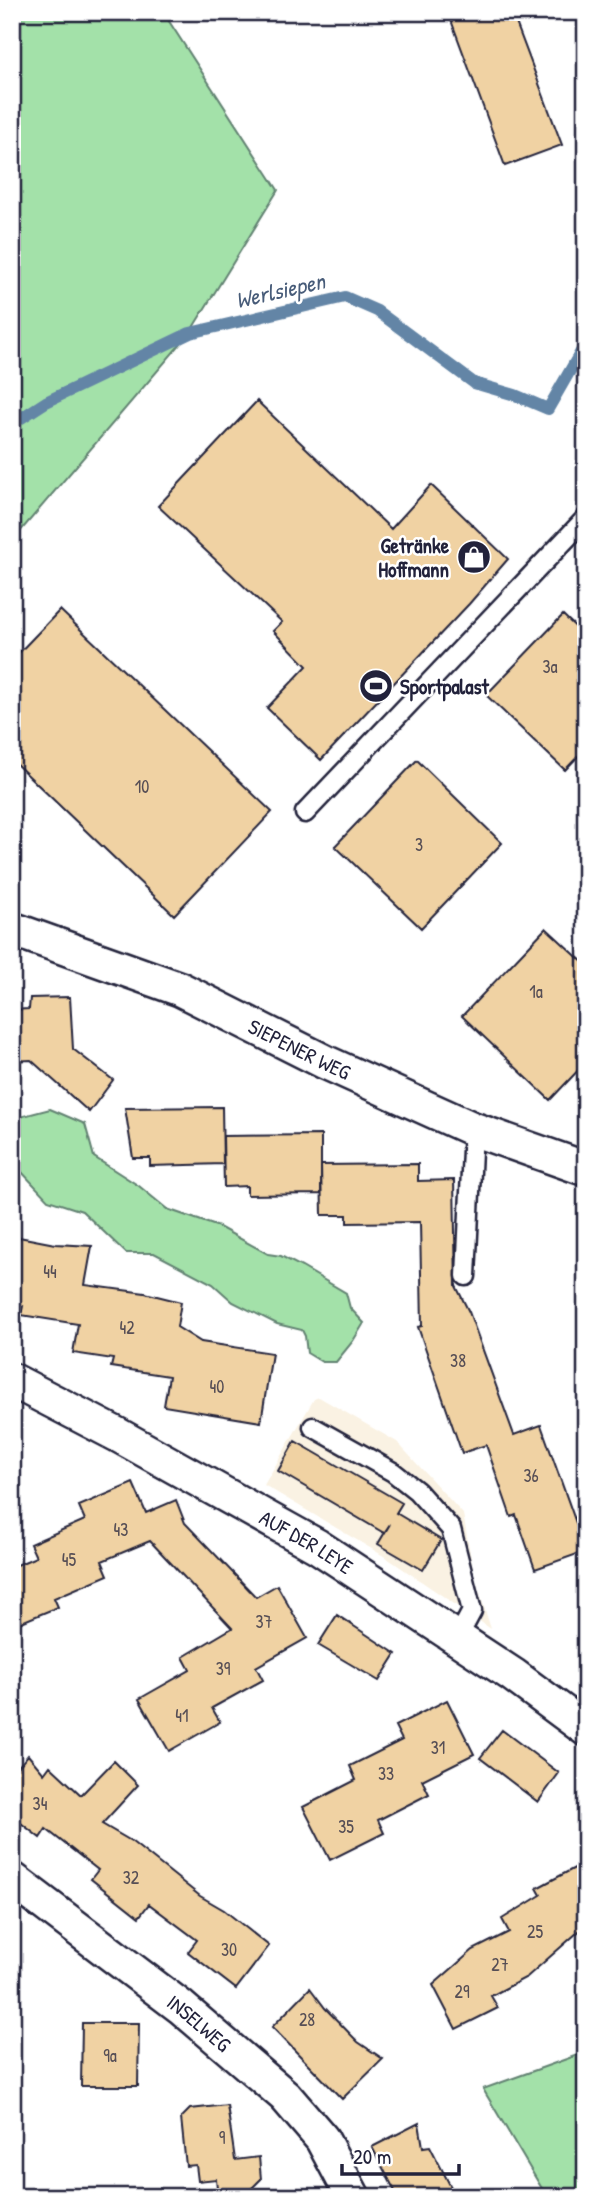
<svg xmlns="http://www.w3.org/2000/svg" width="598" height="2209" viewBox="0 0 598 2209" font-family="'Patrick Hand',sans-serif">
	<rect width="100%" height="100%" fill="#fff"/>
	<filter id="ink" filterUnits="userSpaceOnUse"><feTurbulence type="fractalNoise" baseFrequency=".0143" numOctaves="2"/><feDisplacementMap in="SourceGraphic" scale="14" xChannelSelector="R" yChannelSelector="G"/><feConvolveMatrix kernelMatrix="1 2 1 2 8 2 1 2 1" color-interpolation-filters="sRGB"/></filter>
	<g filter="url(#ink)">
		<path fill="#faf2e3" d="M319,1397L397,1442L463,1514L474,1575L491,1629L387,1558L264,1485L314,1399Z"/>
		<path fill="#a3e1a9" stroke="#628272" stroke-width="2" d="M12,12H163L278,190L189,334L12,541Z
			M50,1109L85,1124L94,1157L139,1186L167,1209L219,1227L268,1254L281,1256L302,1267L346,1293L350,1308L364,1323L353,1341L336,1362H322L307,1353L305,1336L302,1330L277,1324L233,1302L213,1284L154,1253H126L82,1211L48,1200L19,1169L16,1178L12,1181V1119Z
			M586,2052V2197H547L483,2089Z"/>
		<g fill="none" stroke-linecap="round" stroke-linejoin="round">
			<path stroke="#6385a6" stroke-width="12" d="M12,424L46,402L190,333L345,297L377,311L474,383L515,395L548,409L586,343"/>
		</g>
		<path fill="#f0d2a3" stroke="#22223b" stroke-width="2" d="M448,12H512L562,145L505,166Z
			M257,401L391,529L431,485L508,559L469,604L321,760L267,708L307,666L273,631L282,622L158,506Z
			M60,610L272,812L174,915L12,760V660Z
			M563,615L586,637V748L565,770L486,695Z
			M417,760L502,843L421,928L335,846Z
			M546,928L586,965V1062L550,1100L462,1016Z
			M70,997L73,1049L113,1080L89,1112L31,1060L12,1061V1010L29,1009L30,998Z
			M222,1107L223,1164L150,1166V1158H133L125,1108Z
			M321,1135V1194L247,1195V1186L224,1187L223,1136Z
			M418,1164V1181L454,1180L456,1286L469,1312L514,1435L541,1425L586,1551L535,1569L516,1515L511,1517L486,1445L462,1453L418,1327L422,1326L420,1222L347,1223V1215H322L321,1165Z
			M19,1237L55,1244L92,1246L85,1285L145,1293L181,1302L177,1327L201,1342L272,1353L261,1422L164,1406L169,1376L111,1367L113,1359L73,1353L78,1324L21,1315L23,1306L12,1304V1245L17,1246Z
			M295,1441L402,1503L396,1513L441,1540L423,1570L378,1544L390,1524L384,1533L278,1471Z
			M133,1483L146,1513L176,1500L185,1523L256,1597L277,1585L307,1638L256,1667L263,1680L212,1708L220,1722L169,1751L139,1699L190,1670L183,1657L232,1628L150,1541L102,1561L108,1575L54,1598L58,1607L12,1626V1567L36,1557L30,1544L85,1520L79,1506Z
			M337,1615L396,1654L379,1681L318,1645Z
			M447,1700L474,1754L422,1780L429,1794L378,1820L384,1833L330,1860L303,1807L356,1780L350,1766L402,1740L395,1726Z
			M502,1730L559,1773L538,1802L480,1758Z
			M28,1755L44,1774L50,1766L81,1795L114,1761L138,1785L102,1824L131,1841L200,1896L224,1910L269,1946L236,1989L188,1952L197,1940L149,1904L139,1917L91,1879L98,1870L46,1829L40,1838L12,1816V1774Z
			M586,1862V1925L527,1977L491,1996L498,2008L456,2029L433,1985L473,1950L509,1932L502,1919L541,1895L537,1888Z
			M310,1988L325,2008L358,2042L383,2059L342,2099L272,2027Z
			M82,2023H139L138,2086H81Z
			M227,2105L235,2160L259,2157L261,2179L243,2197H218L216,2179L198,2181L196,2165L186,2166L181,2118L190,2109Z
			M419,2123L423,2147L430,2146L456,2197H398L372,2147Z"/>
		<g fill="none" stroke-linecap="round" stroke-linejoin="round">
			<g stroke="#22223b" stroke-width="23">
				<path id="lane" d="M305,813L586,518
					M466,1276L473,1129
					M313,1427L393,1472L417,1491L451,1529L472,1611L457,1639"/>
			</g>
			<g stroke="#22223b" stroke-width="38">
				<g id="street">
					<path id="s1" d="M12,929L180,989L325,1062L473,1129L586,1169"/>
					<path id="s2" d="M12,1380L118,1435L317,1546L513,1675L586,1729"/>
					<path id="s3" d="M12,1879L181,2007L285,2096L322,2139L353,2197"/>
				</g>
			</g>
			<use href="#lane" stroke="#fff" stroke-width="18"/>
			<use href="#street" stroke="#fff" stroke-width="33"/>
		</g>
	</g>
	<defs>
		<g id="shop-disc" transform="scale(1.75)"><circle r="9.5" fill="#22223b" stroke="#fff"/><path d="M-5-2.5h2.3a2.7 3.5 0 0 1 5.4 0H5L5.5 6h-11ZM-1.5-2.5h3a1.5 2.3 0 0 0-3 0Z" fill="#fff"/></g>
		<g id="stadium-disc" transform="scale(1.75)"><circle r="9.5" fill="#22223b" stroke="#fff"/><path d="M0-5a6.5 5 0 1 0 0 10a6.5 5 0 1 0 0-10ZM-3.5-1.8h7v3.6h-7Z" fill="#fff"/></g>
	</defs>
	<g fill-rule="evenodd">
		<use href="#shop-disc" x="474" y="557"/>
		<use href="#stadium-disc" x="376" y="686"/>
	</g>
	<g text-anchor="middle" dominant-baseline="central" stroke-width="5" stroke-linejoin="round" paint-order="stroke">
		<g font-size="18" fill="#564e55">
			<text x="550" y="666">3a</text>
			<text x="142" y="786">10</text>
			<text x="419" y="844">3</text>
			<text x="536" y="991">1a</text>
			<text x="50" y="1271">44</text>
			<text x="127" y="1327">42</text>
			<text x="458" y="1360">38</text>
			<text x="217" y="1386">40</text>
			<text x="531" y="1475">36</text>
			<text x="121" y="1529">43</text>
			<text x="69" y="1559">45</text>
			<text x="264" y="1621">37</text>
			<text x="223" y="1668">39</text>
			<text x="182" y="1715">41</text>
			<text x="438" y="1747">31</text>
			<text x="386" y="1773">33</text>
			<text x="40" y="1803">34</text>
			<text x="346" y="1826">35</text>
			<text x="131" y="1877">32</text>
			<text x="535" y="1931">25</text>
			<text x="229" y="1949">30</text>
			<text x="500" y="1964">27</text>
			<text x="462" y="1991">29</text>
			<text x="307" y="2019">28</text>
			<text x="110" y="2055">9a</text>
			<text x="222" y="2137">9</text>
		</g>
		<g font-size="21" font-weight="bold" fill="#22223b" stroke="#fff" text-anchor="end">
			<text x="449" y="545">Getränke<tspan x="449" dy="24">Hoffmann</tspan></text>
			<text x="400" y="686" text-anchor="start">Sportpalast</text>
		</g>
		<g font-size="21" fill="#22223b" stroke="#fff">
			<text stroke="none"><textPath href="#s1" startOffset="312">SIEPENER WEG</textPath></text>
			<text stroke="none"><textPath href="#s2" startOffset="336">AUF DER LEYE</textPath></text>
			<text stroke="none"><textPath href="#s3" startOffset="236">INSELWEG</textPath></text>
		</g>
		<g font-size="23" font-style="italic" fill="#485c79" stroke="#fff">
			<text transform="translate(280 290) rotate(-13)">Werlsiepen</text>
		</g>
	</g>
	<rect width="598" height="2209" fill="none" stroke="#fff" stroke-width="42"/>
	<rect x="21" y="21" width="556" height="2167" fill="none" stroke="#22223b" stroke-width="2.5" filter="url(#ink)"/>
	<path d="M342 2164v10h117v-10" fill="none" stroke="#22223b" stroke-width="3.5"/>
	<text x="353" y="2164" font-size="21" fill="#22223b" stroke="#ffffff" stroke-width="5" paint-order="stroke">20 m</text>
</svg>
